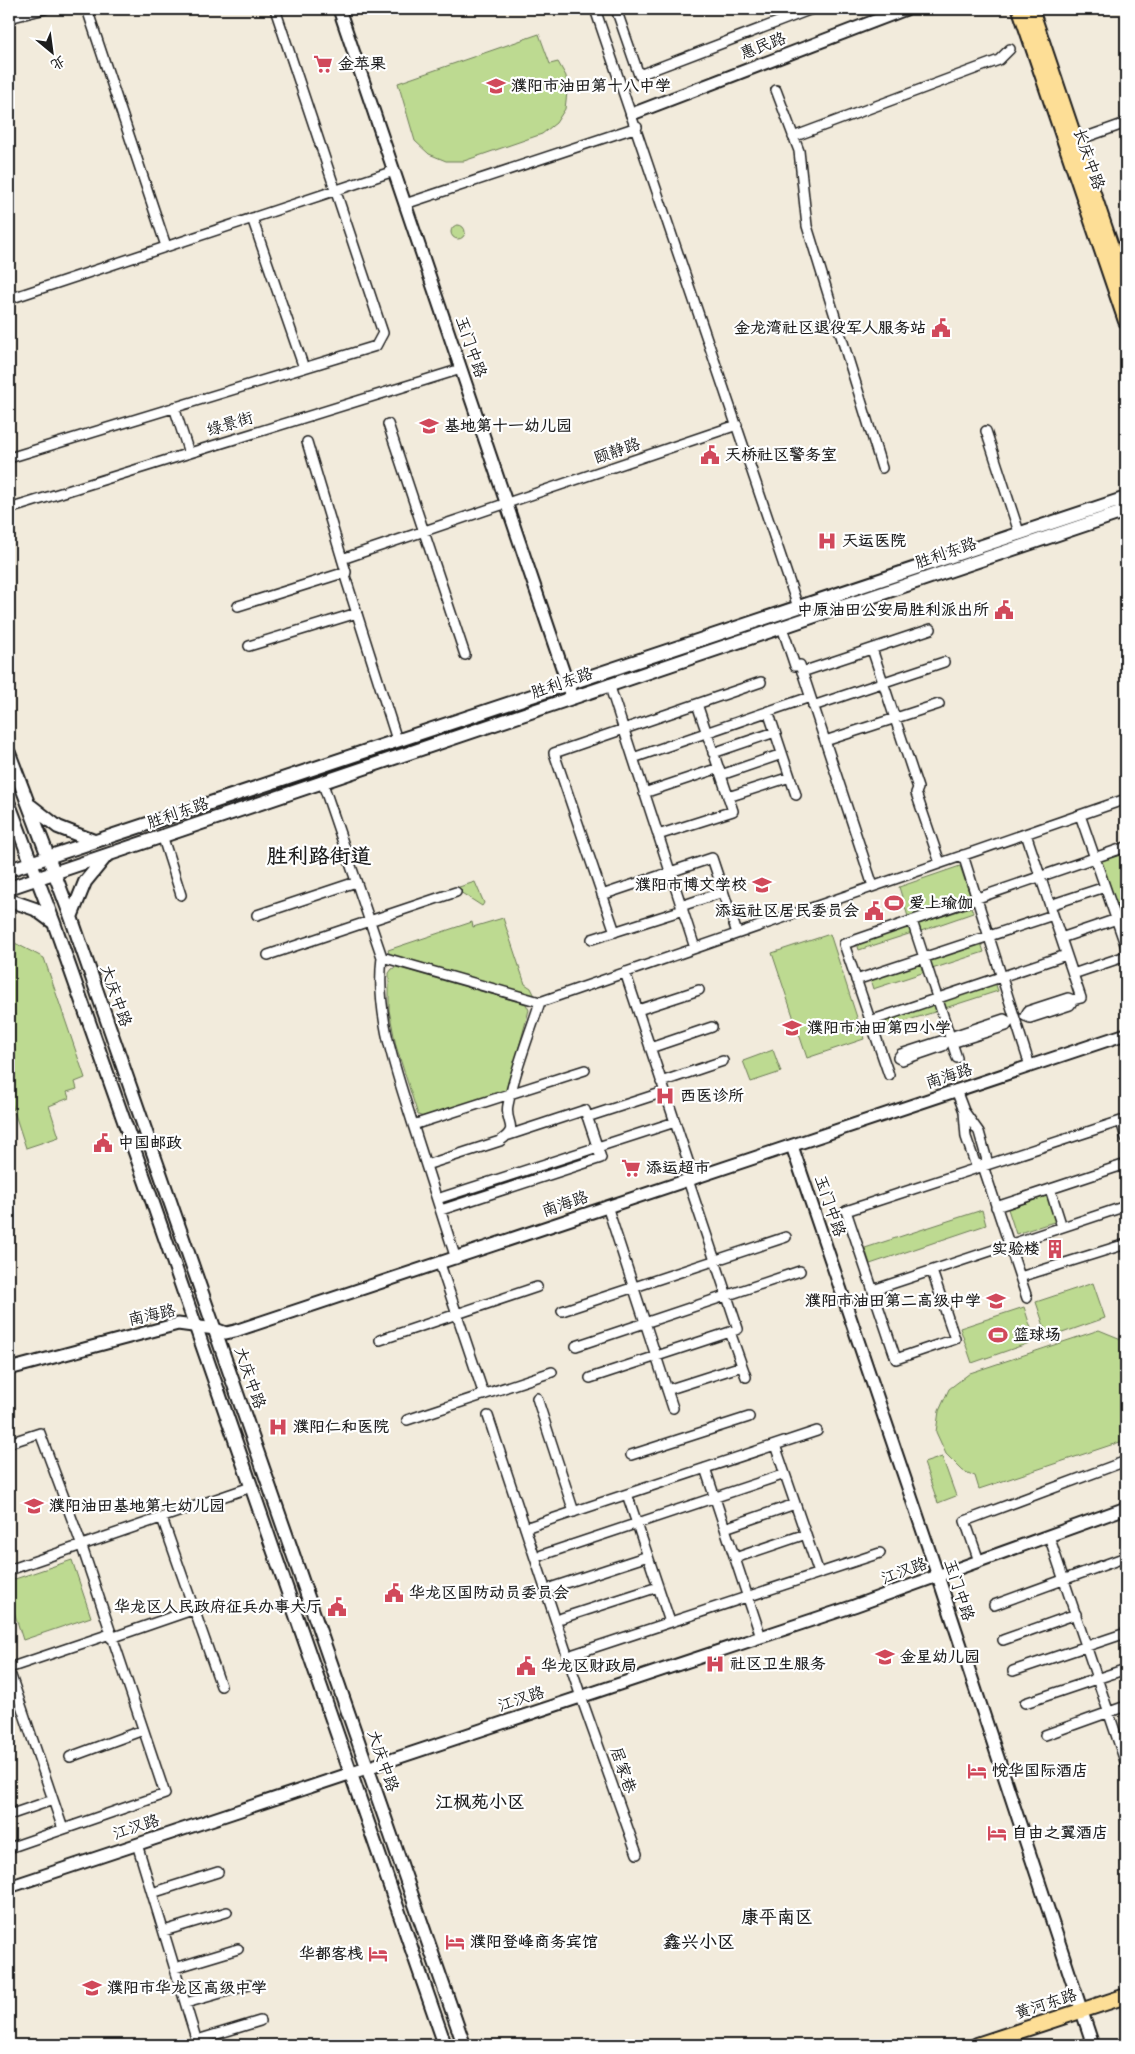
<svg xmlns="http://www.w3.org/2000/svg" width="1135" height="2054" viewBox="0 0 1135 2054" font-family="'Architects Daughter','LXGW WenKai TC',sans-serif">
	<rect width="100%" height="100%" fill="#f2ebdc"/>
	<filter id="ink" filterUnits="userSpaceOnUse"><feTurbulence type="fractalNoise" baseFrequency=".02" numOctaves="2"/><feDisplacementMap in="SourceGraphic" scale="10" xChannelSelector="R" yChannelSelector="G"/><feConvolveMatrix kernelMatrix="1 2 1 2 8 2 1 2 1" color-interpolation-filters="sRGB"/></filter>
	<g filter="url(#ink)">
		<path fill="#bdda91" stroke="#6c7b56" d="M539,34L550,64L558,62L566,76L567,92L565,109L556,123L542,134L464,161H446L429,154L415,141L398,83Z
			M451 232a7 7 0 1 1 14 0a7 7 0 1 1-14 0Z
			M1126,851V938L1099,861Z
			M960,866L971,898L909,920L899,887Z
			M475,882L484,903L482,906L457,890L459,887Z
			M971,907L973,913L921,931L918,924Z
			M503,918L525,984L531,988L535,996L390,956L388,950L472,922L473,927Z
			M910,926L912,933L859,950L857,943Z
			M830,934L864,1039L807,1058L772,953Z
			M9,940L44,958L85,1078L75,1082L77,1089L67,1092L69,1098L49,1106L59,1137L26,1148L9,1096Z
			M981,943L984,952L932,969L929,960Z
			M922,962L925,972L873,989L870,979Z
			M396,967L526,1004L529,1010L508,1088L505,1091L424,1117L418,1115L396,1046L389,1010V973L392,969Z
			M995,982L998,991L945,1008L942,999Z
			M935,1001L938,1011L886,1027L883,1018Z
			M773,1050L781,1072L751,1082L743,1061Z
			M1048,1195L1057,1221L1016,1234L1008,1209Z
			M982,1210L986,1225L870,1264L865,1248Z
			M1093,1283L1105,1318L1048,1338L1036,1302Z
			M1024,1307L1035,1341L972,1363L960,1328Z
			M1099,1330L1126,1341V1440L979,1489L975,1476L963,1471L946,1454L936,1432L939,1411L949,1389L970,1373Z
			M942,1457L956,1496L938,1503L924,1463Z
			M72,1560L91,1617L23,1640L9,1596V1581Z"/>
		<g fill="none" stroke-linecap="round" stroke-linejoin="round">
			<g stroke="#1c1c1c" stroke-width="12">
				<path id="minor" d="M87,9L166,246
					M595,9L798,607
					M616,9L639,75L812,9
					M9,18L45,9
					M776,90L799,151L807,226L882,468
					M793,137L999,60L1010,49
					M1075,141L1126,123
					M405,204L637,127
					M252,218L304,368
					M9,299L394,171
					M174,407L189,453
					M388,424L465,655
					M986,431L1019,532
					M307,442L346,572L345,576L397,740
					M9,458L376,346L383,333L275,9
					M9,509L461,369
					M342,559L737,425
					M238,606L346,572
					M782,627L795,666L800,665L873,886
					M249,646L357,613
					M872,649L918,788L916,793L940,863
					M802,672L931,629
					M609,684L695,948
					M813,706L944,662
					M768,711L796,795
					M825,741L939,704
					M713,753L775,732
					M633,758L810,697
					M721,775L782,754
					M322,781L382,957C375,1016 397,1073 414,1128C428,1172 442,1215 456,1259
					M644,793L719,768
					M728,797L790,777
					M1080,815L1126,947
					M1026,834L1081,998L1073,1000
					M162,835L181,895
					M658,835L733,811L697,704
					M963,855L1030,1066
					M602,895L712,858L737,933
					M1050,905L1105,887
					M681,906L723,892
					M257,915L356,882
					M912,921L957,1058
					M615,932L554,753L761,682
					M1061,938L1117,919
					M592,939L683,910
					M268,955L456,892
					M382,957L540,1002L1126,799
					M625,972L694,1179
					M1073,974L1126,956
					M856,980L1053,915
					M1068,998L1073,1000L1070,1005L1030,1018L1025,1016L1028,1011Z
					M638,1010L699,990
					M1004,1019L1009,1022L1006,1026L958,1041L953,1040L956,1035Z
					M870,1021L1066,955
					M941,1041L946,1042L943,1046L902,1060L898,1058L901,1054Z
					M650,1048L712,1027
					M889,1075L844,944L1126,847
					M661,1082L723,1061
					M956,1090L964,1111L979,1132L987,1160L983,1166L1027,1298
					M964,1112L966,1137L975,1163L983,1166
					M587,1117L664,1092
					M413,1125L585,1070
					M426,1165L500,1141C521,1127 504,1124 508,1105C515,1070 529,1036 540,1002
					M688,1180L738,1329L730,1332L746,1377
					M1050,1189L1062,1227
					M437,1199L675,1122
					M607,1206L673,1408
					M996,1207L1126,1164
					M441,1210L601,1158L585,1110L509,1135
					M440,1264L484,1395
					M932,1271L955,1339L896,1359L846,1211L1121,1121L1126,1138
					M1020,1277L1126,1244
					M873,1290L1126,1206
					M562,1311L786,1237
					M380,1340L537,1287
					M576,1346L800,1271
					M590,1378L730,1332
					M667,1390L742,1366
					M537,1398L574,1512
					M488,1416L581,1697L637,1854
					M407,1420L552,1372
					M9,1443L40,1433L79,1538L165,1794L9,1848
					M775,1445L819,1573
					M631,1455L749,1417
					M705,1468L761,1637
					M627,1494L670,1622
					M162,1518L221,1686
					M525,1528L817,1431
					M725,1528L795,1504
					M1049,1536L1126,1764
					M542,1555L785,1474
					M735,1558L806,1534
					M979,1561L965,1521L1126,1461
					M9,1570L251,1487
					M553,1587L648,1556
					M994,1605L1126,1557
					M562,1618L658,1587
					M111,1638L195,1609
					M1003,1640L1076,1614
					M574,1654L880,1553
					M9,1668L110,1634
					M9,1670L63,1829
					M1013,1671L1126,1633
					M1025,1703L1126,1669
					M1045,1735L1126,1706
					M70,1757L143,1730
					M9,1815L53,1800
					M137,1844L198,2045
					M152,1893L218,1872
					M164,1931L227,1912
					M175,1968L238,1949
					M186,2003L249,1985
					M197,2040L260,2021"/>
			</g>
			<g stroke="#1c1c1c" stroke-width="15">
				<path id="tertiary" d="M339,9L572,697
					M632,114L906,9
					M792,1146L938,1576L1093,2045
					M9,1369L178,1324L215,1329L226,1333L235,1331L1126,1034
					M9,1887L854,1606L1126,1508"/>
			</g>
			<g stroke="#1c1c1c" stroke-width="16">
				<path id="secondary" d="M9,753L71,917L464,2045
					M9,804L54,923L147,1186L445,2045
					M31,806L58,827L94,841
					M9,870L1126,498
					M9,888L1126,511
					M9,900L35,909L54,923
					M71,917L85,882L107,855"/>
			</g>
			<g stroke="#1c1c1c" stroke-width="18">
				<path id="primary" d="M1020,9L1126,321
					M1031,9L1126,291
					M977,2045L1126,1996"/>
			</g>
			<use href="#minor" stroke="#fff" stroke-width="9"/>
			<use href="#tertiary" stroke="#fff" stroke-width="11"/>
			<use href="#secondary" stroke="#fff" stroke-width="12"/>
			<use href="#primary" stroke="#fdde96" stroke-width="14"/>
		</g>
	</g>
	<defs>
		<g id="supermarket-bare" transform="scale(1.5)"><path d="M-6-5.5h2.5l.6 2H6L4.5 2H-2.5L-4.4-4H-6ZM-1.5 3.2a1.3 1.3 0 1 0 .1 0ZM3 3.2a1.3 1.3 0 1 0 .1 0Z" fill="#d1495b" stroke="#fff" stroke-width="2.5" paint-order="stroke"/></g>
		<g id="school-bare" transform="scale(1.5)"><path d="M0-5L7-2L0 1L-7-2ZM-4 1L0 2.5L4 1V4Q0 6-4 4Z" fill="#d1495b" stroke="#fff" stroke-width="2.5" paint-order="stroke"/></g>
		<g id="civic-bare" transform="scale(1.5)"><path d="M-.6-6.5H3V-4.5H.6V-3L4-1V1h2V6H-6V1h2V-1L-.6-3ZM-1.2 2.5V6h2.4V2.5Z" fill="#d1495b" stroke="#fff" stroke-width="2.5" paint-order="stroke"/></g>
		<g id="hospital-bare" transform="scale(1.5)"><path d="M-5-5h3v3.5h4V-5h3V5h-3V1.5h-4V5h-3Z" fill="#d1495b" stroke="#fff" stroke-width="2.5" paint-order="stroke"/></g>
		<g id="stadium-bare" transform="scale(1.5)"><path d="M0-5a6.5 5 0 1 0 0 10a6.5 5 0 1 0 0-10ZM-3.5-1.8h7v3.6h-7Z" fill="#d1495b" stroke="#fff" stroke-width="2.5" paint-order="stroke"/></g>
		<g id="building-bare" transform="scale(1.5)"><path d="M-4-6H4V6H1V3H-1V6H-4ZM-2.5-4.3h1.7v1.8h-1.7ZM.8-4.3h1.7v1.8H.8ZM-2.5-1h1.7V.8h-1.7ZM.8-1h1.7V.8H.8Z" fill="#d1495b" stroke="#fff" stroke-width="2.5" paint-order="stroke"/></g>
		<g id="hotel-bare" transform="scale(1.5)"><path d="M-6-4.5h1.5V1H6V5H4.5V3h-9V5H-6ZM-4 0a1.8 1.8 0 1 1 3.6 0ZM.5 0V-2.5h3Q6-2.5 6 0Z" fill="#d1495b" stroke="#fff" stroke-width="2.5" paint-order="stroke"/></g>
	</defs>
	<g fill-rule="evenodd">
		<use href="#supermarket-bare" x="323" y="64"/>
		<use href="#school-bare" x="496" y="86"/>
		<use href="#civic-bare" x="941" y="328"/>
		<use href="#school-bare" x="429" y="426"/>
		<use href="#civic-bare" x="710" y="455"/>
		<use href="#hospital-bare" x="827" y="541"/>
		<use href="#civic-bare" x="1004" y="610"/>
		<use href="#school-bare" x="762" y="885"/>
		<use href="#stadium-bare" x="894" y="903"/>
		<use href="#civic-bare" x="874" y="911"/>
		<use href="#school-bare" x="792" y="1028"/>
		<use href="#hospital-bare" x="665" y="1096"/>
		<use href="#civic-bare" x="103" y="1143"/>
		<use href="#supermarket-bare" x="631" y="1168"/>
		<use href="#building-bare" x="1055" y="1249"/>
		<use href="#school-bare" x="996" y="1301"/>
		<use href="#stadium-bare" x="998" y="1335"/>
		<use href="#hospital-bare" x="278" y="1427"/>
		<use href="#school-bare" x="34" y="1506"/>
		<use href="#civic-bare" x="394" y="1593"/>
		<use href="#civic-bare" x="337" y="1607"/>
		<use href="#school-bare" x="885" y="1657"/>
		<use href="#hospital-bare" x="715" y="1664"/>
		<use href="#civic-bare" x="526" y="1666"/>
		<use href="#hotel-bare" x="977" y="1771"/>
		<use href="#hotel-bare" x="997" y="1833"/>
		<use href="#hotel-bare" x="455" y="1942"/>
		<use href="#hotel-bare" x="378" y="1954"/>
		<use href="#school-bare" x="92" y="1988"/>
	</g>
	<g text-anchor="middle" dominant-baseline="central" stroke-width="4.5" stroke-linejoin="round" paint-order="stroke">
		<g font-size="16" fill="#1c1c1c" stroke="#fff">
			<text transform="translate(763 46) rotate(-21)">惠民路</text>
			<text transform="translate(1089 159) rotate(71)">长庆中路</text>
			<text transform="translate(471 347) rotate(71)">玉门中路</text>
			<text transform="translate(230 424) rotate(-17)">绿景街</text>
			<text transform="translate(617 451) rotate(-19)">颐静路</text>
			<text transform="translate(946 553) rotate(-19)">胜利东路</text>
			<text transform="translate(562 683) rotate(-19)">胜利东路</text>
			<text transform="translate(178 813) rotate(-19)">胜利东路</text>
			<text transform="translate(116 996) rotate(71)">大庆中路</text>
			<text transform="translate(949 1076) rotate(-18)">南海路</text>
			<text transform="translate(565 1204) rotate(-19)">南海路</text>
			<text transform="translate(830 1206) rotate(71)">玉门中路</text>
			<text transform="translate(152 1315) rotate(-12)">南海路</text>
			<text transform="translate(250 1378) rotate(71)">大庆中路</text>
			<text transform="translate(904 1571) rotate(-20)">江汉路</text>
			<text transform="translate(959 1590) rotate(72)">玉门中路</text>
			<text transform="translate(521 1699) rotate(-18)">江汉路</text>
			<text transform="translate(383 1761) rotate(71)">大庆中路</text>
			<text transform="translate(623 1770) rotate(71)">居家巷</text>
			<text transform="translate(136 1827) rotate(-18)">江汉路</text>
			<text transform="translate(1046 2004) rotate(-18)">黄河东路</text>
		</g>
		<g font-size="16" font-weight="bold" fill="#1c1c1c" stroke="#fff" text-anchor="start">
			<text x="338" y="64">金苹果</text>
			<text x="511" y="86">濮阳市油田第十八中学</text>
			<text x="926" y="328" text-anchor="end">金龙湾社区退役军人服务站</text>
			<text x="444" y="426">基地第十一幼儿园</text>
			<text x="725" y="455">天桥社区警务室</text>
			<text x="842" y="541">天运医院</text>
			<text x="989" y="610" text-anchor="end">中原油田公安局胜利派出所</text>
			<text x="747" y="885" text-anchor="end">濮阳市博文学校</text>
			<text x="909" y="903">爱上瑜伽</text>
			<text x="859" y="911" text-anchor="end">添运社区居民委员会</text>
			<text x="807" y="1028">濮阳市油田第四小学</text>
			<text x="680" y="1096">西医诊所</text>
			<text x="118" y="1143">中国邮政</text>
			<text x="646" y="1168">添运超市</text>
			<text x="1040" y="1249" text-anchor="end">实验楼</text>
			<text x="981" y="1301" text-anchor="end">濮阳市油田第二高级中学</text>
			<text x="1013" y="1335">篮球场</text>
			<text x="293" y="1427">濮阳仁和医院</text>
			<text x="49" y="1506">濮阳油田基地第七幼儿园</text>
			<text x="409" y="1593">华龙区国防动员委员会</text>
			<text x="322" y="1607" text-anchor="end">华龙区人民政府征兵办事大厅</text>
			<text x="900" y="1657">金星幼儿园</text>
			<text x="730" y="1664">社区卫生服务</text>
			<text x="541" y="1666">华龙区财政局</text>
			<text x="992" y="1771">悦华国际酒店</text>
			<text x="1012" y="1833">自由之翼酒店</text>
			<text x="470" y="1942">濮阳登峰商务宾馆</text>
			<text x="363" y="1954" text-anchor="end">华都客栈</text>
			<text x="107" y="1988">濮阳市华龙区高级中学</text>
		</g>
		<g font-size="18" font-weight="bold" fill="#1c1c1c" stroke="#fff">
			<text x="480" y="1802">江枫苑小区</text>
			<text x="777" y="1917">康平南区</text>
			<text x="699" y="1942">鑫兴小区</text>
		</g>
		<g font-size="21" font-weight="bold" fill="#1c1c1c" stroke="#fff">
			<text x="319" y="856">胜利路街道</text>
		</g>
	</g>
	<rect width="1135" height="2054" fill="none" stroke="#fff" stroke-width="30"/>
	<rect x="15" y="15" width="1105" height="2024" fill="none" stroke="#1c1c1c" stroke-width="2" filter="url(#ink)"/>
	<g transform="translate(52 52) rotate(151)" stroke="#ffffff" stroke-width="4" paint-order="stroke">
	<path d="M0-4L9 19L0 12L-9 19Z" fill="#1c1c1c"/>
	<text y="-8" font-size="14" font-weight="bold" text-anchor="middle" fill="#1c1c1c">北</text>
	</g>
</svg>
